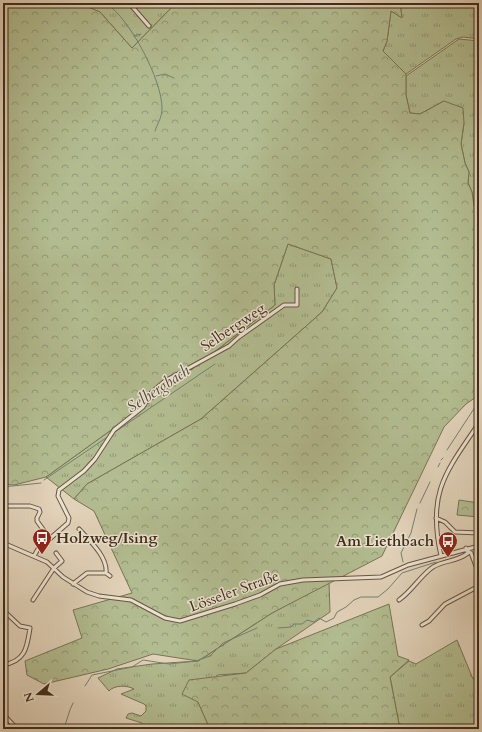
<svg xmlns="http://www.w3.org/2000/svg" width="482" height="732" viewBox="0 0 482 732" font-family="Cardo,serif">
	<defs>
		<pattern id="grass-tufts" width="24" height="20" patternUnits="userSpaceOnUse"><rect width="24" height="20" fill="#b2bc90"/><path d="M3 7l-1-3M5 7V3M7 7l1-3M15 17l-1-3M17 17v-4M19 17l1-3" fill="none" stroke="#929975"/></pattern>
		<pattern id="forest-crowns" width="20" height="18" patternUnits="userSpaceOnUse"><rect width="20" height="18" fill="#b2bc90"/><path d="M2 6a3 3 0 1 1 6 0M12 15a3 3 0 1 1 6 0" fill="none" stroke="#929975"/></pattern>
	</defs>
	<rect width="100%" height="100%" fill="#e2d3ba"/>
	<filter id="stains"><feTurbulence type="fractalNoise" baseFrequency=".005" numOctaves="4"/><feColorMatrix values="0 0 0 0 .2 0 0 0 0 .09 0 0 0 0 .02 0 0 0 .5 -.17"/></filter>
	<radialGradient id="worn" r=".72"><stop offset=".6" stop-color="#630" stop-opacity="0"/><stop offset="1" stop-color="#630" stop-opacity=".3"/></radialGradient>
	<path fill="url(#grass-tufts)" stroke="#797454" d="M78,3H176L132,48L100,12Z
		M400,3H479V39L463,37L456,39L406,74L383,51L387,41L391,11L402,17Z
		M459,39L479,41V81L475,93L479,101V213L474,206L472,192L468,183L469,172L465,163L461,144L464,123L444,101L420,114L410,113L406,95V76Z
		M288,244L331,259L337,288L322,312L201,419L87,484L74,499L46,477L143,407L275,305L274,285Z
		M329,582L330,612L276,649L246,673L217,675L198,702L210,729H145L142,723L126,718L128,714L132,713L141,716L146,711V706L144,704L121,694L134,689C127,685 114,685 109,691L98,678L117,669L152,664L198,661L272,613Z
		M457,640L473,679L479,677V729H429L399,724L390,677L409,661L416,664Z"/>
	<path fill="url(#forest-crowns)" stroke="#797454" d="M3,3H78L100,12L132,48L176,3H400L402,18L391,11L387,41L383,51L406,74V95L410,113L420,114L444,101L463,108L464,123L461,144L465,163L469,172L468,183L472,192L474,206L479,213L477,318L479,321V395L466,404L444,427L382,556L272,613L198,661L153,654L108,669L44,684L27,675L25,661L82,638L73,610L132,593L94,511L74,499L87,484L201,419L322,312L337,288L331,259L288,244L274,285L275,305L143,407L46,477L14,485L3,484Z
		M459,500L479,503V517L457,515Z
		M389,604L398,656L409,660L390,677L399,724L429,729H210L198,702L182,694L189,680L246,673L276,649Z"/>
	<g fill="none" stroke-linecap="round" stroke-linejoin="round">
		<path stroke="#738074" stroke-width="1" d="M107,4C130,19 162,80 162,108C162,118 158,122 155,131
			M134,36L141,34
			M156,76L165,74L174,78
			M115,432L215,364
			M447,450L479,401
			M441,460L443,458
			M438,467L440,463
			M44,480L106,438
			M3,487L41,483
			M420,503L430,482
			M446,560L451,559
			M403,562L401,553L411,533L417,509
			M278,628L291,627L294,624H302L307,620L314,622L319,618L326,622L334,618L337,612L346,607L354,600L361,597H378L388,589L402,573L436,562
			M85,686L92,675L132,667L143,660L169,664L196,661L210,656L223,643L257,628
			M63,729C68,720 68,712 73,703"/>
		<g stroke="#685641" stroke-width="5">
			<path id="street" d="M129,3L149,26
				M3,506H30L39,509L40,512L37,518V521L50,539
				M436,518L445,522L455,532L479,533
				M79,529C89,540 108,557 106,573
				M3,543L47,562L63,577L87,592L99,596L131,600L165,618L180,621L235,604L260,595L280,584L303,580L381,577L408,565L479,546
				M468,551L471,553L476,566
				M34,556L38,549L68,523L69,518L58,496L59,490L84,471L95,459L114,430L143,407L151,393L165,381L229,346L239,337L284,305H297V289
				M441,556C427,493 445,473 479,423
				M73,584L87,573H106L110,576
				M33,600L54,568L62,561L56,553
				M399,600C412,591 420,576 433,567C444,560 457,562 468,553L466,548
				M3,610L20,626L30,628C27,647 26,661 3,665
				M422,625L429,621L445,604L479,586
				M3,714L17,729"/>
		</g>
		<use href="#street" stroke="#ece2d2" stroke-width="3"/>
	</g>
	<defs>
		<g id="bus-pin" transform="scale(1)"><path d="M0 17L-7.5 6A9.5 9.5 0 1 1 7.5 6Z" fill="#8f2418" stroke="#ece2d2"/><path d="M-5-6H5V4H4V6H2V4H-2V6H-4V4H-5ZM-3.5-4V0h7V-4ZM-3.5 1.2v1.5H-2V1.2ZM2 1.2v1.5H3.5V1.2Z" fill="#fff"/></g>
	</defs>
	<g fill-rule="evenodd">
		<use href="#bus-pin" x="42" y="538"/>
		<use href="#bus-pin" x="448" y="541"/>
	</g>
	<g text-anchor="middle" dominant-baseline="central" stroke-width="3" stroke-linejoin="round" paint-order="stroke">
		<g font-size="15" fill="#402d19" stroke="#ece2d2">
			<text transform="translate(233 327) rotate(-34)">Selbergweg</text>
			<text transform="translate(234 591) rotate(-20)">Lösseler Straße</text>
		</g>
		<g font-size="15" font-weight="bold" fill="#402d19" stroke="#ece2d2" text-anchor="start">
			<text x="56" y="538">Holzweg/Ising</text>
			<text x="434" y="541" text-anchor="end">Am Liethbach</text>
		</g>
		<g font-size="16" font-style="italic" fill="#514937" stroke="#ece2d2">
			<text transform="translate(158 389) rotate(-34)">Selbergbach</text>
		</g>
	</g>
	<rect width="482" height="732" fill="none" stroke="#e2d3ba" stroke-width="16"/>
	<rect x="4" y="4" width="474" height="724" fill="none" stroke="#402d19" stroke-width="2"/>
	<rect x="8" y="8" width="466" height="716" fill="none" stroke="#402d19"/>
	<g transform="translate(38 694) rotate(251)" stroke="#ece2d2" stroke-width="3" paint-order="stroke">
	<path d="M0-3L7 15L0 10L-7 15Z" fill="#402d19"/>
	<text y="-6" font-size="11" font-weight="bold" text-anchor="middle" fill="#402d19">N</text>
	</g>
	<rect width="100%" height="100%" filter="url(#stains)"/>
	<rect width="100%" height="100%" fill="url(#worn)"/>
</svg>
